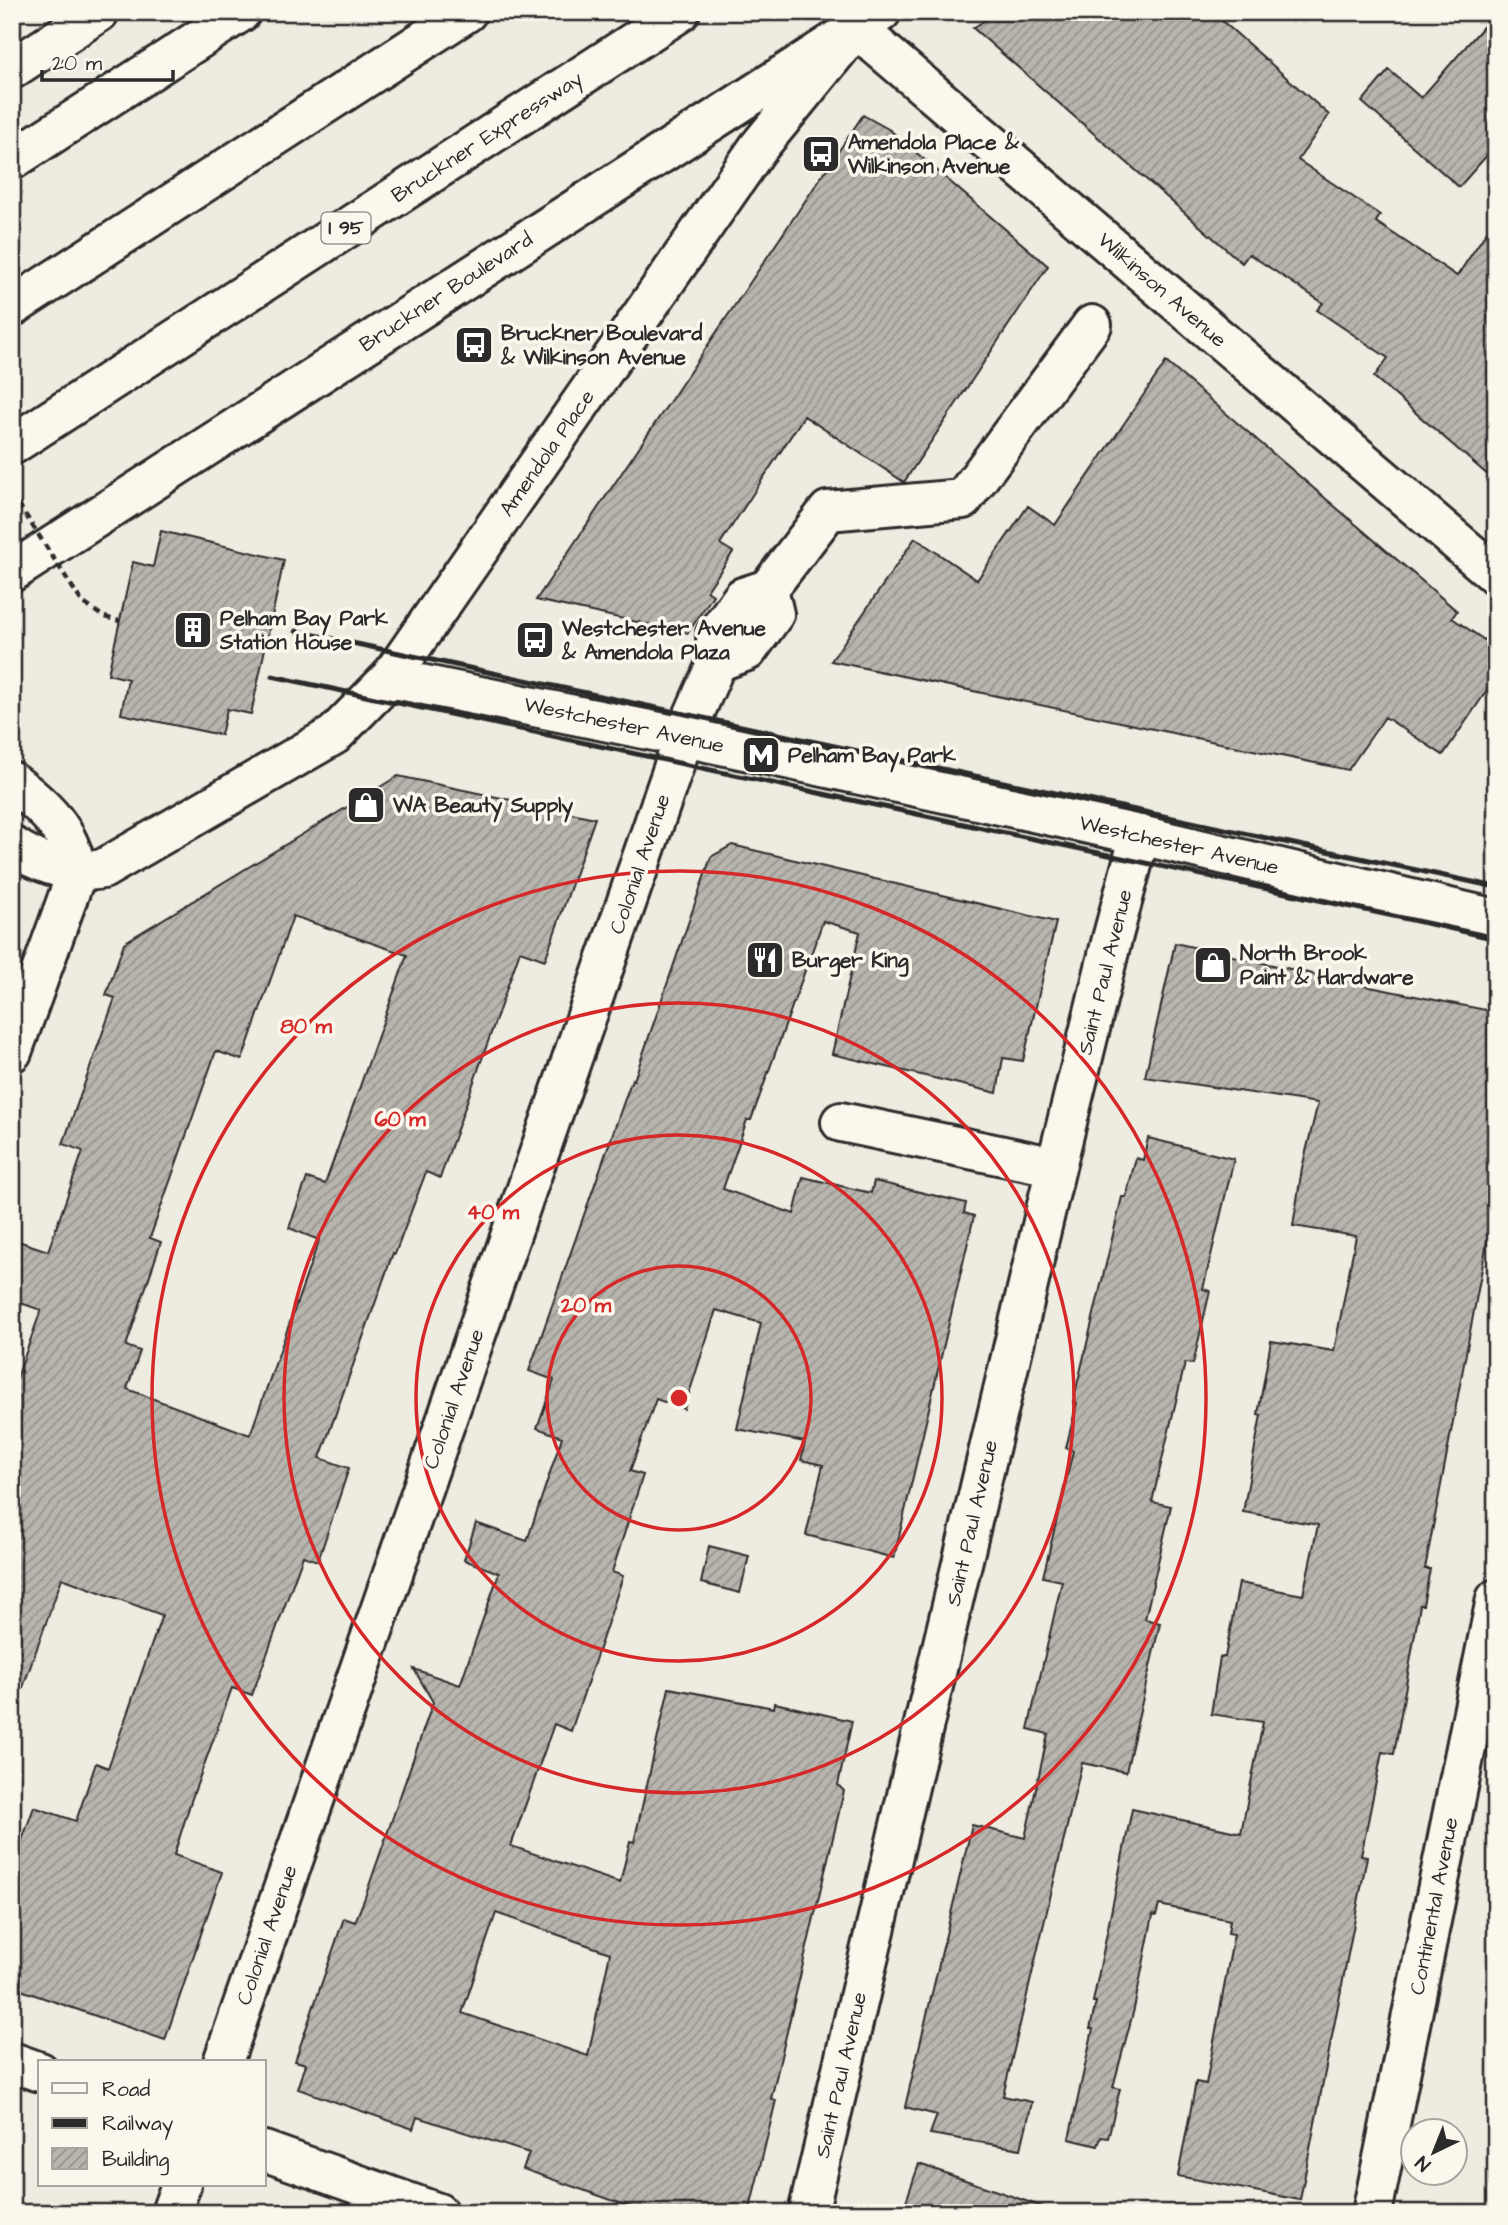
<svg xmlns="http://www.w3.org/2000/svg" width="1508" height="2225" viewBox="0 0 1508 2225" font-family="'Architects Daughter',sans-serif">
	<defs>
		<pattern id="building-hatch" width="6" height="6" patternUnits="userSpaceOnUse" patternTransform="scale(1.75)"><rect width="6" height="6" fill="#b8b5ae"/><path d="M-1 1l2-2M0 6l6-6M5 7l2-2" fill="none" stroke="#96938e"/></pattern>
	</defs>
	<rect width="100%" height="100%" fill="#eeebe0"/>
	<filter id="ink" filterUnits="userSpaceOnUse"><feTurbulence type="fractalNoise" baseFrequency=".0143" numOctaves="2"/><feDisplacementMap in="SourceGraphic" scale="14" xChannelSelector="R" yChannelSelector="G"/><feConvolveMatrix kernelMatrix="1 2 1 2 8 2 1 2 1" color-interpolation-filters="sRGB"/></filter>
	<g filter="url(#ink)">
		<path fill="url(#building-hatch)" stroke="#2b2b2b" stroke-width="2" fill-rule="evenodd" d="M997,12H1212L1329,115L1298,160L1380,215L1376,222L1457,276L1496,218V482L1374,377L1388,358L1317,310L1323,303L1249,254L1242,263L973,28Z
			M1496,12V145L1459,187L1362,102L1389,70L1421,98Z
			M863,115L890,130L1048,266L904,482L804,416L720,544L733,552L707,591L713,595L688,633L536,600Z
			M1166,362L1457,611L1452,618L1496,648V677L1443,755L1385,717L1348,770L831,661L915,538L977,580L1028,506L1055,525Z
			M161,531L284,560L251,714L227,709L221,735L121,714L128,679L108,674L133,562L153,567Z
			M398,776L595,818L545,960L520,951L440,1178L426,1172L395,1254L393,1253L320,1458L349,1468L318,1561L303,1556L252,1695L232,1688L191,1801L174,1855L222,1872L165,2040L12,1987V1868L34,1807L76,1821L96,1763L108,1768L162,1615L62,1578L17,1704L12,1703V1392L41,1310L12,1300V1239L48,1251L83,1151L63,1144L115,998L106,995L124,943ZM293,916L407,955L325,1184L307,1178L289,1228L319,1240L250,1435L127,1389L140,1351L126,1346L161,1242L150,1238L216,1051L242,1060Z
			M732,845L1056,922L1023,1061L1003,1058L997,1093L832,1054L860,932L823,921L751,1120H747L723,1189L794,1214L803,1177L871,1193L874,1181L966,1203L964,1213L974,1216L894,1558L806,1535L823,1465L801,1460L805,1442L737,1429L761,1323L716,1310L684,1409L656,1399L630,1471L643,1475L612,1572L623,1576L611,1613L571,1731L554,1724L511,1846L620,1883L630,1841L634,1842L669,1688L774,1708L775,1703L852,1721L838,1785L844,1791L771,2099L776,2100L749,2213H648L523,2169L529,2153L417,2117L413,2129L298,2089L306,2064L295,2061L344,1918L355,1922L364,1900L433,1702L414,1669L460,1685L499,1573L464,1560L476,1523L527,1541L562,1437L537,1428L554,1380L529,1371L632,1079L634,1080L711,857ZM496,1913L610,1953L588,2056L462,2013Z
			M1175,943L1370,987L1496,1012V1195L1425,1569H1430L1423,1605H1420L1394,1754L1382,1752L1361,1856L1367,1857L1300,2200L1178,2176L1196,2082L1206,2084L1234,1934L1228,1933L1230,1920L1159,1905L1156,1916L1153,1915L1134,2009L1113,2087L1120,2089L1108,2138L1101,2137L1098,2146L1069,2139L1093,2029H1090L1096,2002H1093L1132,1809L1241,1833L1263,1722L1211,1714L1220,1657H1225L1239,1583L1303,1595L1318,1525L1243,1512L1261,1415L1258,1414L1271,1341L1334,1351L1356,1236L1293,1226L1302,1168L1318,1103L1145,1077Z
			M1148,1138L1234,1159L1203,1289L1210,1291L1193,1364L1185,1363L1152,1502L1171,1506L1145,1619L1160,1623L1126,1772L1082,1763L1003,2096L1032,2102L1021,2149L930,2134L937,2115L905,2107L972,1825L1025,1838L1048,1734L1028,1729L1062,1581L1043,1577L1073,1451L1066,1448L1077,1403L1073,1402L1122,1197H1126L1136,1158L1143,1160Z
			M709,1546L749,1556L740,1593L701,1583Z
			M919,2164L1043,2207V2213H902Z"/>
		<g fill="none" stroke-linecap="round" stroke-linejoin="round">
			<g stroke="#2b2b2b" stroke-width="44">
				<path id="minor" d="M856,12V28L1496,575
					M12,69L99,12
					M717,662L747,651L774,614L768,589
					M12,782C44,806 70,830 77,872L12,1052
					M841,1122L1056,1167
					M12,2062L40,2072
					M223,2062L684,737L717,662L716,634L743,597L768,589L828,511L963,499L1092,325
					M264,2151L438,2213
					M171,2213L181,2185
					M808,2213L1056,1167L1112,939L1140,835
					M1372,2213L1496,1599"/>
			</g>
			<g stroke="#2b2b2b" stroke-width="44">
				<path id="major" d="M12,160L241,12
					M12,572L881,12
					M390,678L684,737L1140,835L1496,919
					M12,846C40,864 71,875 103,869L334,735L390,678L758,148L856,28"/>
			</g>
			<g stroke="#2b2b2b" stroke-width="44">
				<path id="highway" d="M12,307L467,12
					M12,445L680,12"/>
			</g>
			<use href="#minor" stroke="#fbf7ec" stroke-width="38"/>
			<use href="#major" stroke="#fbf7ec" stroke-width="38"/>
			<use href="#highway" stroke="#fbf7ec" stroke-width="38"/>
			<path stroke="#2b2b2b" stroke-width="5" d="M296,631L1496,887
				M272,676L1496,938"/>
			<path stroke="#2b2b2b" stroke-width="4.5" stroke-dasharray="7 5" stroke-linecap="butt" d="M12,494L82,602L104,617L120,621"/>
		</g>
	</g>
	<g fill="none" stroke="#d62828" stroke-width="3.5">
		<circle cx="679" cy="1398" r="132"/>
		<circle cx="679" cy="1398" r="263"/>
		<circle cx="679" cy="1398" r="395"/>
		<circle cx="679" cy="1398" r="527"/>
	</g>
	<defs>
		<g id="bus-square" transform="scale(2.0125)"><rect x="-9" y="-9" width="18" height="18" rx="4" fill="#2b2b2b" stroke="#fbf7ec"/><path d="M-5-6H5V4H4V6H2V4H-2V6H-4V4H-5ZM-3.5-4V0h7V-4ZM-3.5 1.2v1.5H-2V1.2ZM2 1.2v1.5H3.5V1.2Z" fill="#fff"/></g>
		<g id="building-square" transform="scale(2.0125)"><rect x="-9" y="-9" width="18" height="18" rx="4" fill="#2b2b2b" stroke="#fbf7ec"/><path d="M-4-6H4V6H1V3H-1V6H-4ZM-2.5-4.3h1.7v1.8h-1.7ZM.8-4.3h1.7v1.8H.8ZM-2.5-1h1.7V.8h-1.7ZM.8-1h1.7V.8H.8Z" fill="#fff"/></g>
		<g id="metro-square" transform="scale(2.0125)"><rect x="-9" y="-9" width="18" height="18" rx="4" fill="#2b2b2b" stroke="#fbf7ec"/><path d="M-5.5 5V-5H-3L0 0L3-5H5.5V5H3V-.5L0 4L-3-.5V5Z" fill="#fff"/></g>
		<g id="shop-square" transform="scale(2.0125)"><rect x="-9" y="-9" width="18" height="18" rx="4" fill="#2b2b2b" stroke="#fbf7ec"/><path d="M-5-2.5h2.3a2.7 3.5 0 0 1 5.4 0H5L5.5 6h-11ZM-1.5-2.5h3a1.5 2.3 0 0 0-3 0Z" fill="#fff"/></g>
		<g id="restaurant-square" transform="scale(2.0125)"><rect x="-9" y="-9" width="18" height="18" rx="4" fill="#2b2b2b" stroke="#fbf7ec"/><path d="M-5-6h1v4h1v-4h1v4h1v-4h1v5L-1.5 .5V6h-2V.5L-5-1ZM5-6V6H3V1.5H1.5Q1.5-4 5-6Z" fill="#fff"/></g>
	</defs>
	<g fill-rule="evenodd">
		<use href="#bus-square" x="821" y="154"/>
		<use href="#bus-square" x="474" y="345"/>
		<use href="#building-square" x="193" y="630"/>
		<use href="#bus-square" x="535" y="640"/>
		<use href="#metro-square" x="761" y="755"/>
		<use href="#shop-square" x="366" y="805"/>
		<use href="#restaurant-square" x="765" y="960"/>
		<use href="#shop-square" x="1213" y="965"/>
	</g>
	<g text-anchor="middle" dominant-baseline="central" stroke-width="7" stroke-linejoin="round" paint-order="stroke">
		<rect fill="#fbf7ec" stroke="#696865" stroke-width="2" x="321.5" y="212.5" width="49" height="31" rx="5"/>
		<g font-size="19" font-weight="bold" fill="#2b2b2b">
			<text x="346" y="228">I 95</text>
		</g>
		<g font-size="21" fill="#2b2b2b" stroke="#fbf7ec">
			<text transform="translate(487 137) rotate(-33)">Bruckner Expressway</text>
			<text transform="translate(1162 290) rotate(41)">Wilkinson Avenue</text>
			<text transform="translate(446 292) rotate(-33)">Bruckner Boulevard</text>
			<text transform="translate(547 453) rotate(-55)">Amendola Place</text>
			<text transform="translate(624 725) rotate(12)">Westchester Avenue</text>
			<text transform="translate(1179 845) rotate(13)">Westchester Avenue</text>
			<text transform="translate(640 864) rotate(-71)">Colonial Avenue</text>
			<text transform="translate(1105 972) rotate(-76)">Saint Paul Avenue</text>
			<text transform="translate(454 1399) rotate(-71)">Colonial Avenue</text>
			<text transform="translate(972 1523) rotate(-77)">Saint Paul Avenue</text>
			<text transform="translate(1434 1906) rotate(-79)">Continental Avenue</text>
			<text transform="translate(267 1935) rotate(-71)">Colonial Avenue</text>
			<text transform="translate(841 2075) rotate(-77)">Saint Paul Avenue</text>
		</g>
		<g font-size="21" font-weight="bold" fill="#2b2b2b" stroke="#fbf7ec" text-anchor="start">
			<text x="848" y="142">Amendola Place &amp;<tspan x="848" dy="24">Wilkinson Avenue</tspan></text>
			<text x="501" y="333">Bruckner Boulevard<tspan x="501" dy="24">&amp; Wilkinson Avenue</tspan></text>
			<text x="220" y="618">Pelham Bay Park<tspan x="220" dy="24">Station House</tspan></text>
			<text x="562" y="628">Westchester Avenue<tspan x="562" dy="24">&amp; Amendola Plaza</tspan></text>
			<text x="788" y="755">Pelham Bay Park</text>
			<text x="393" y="805">WA Beauty Supply</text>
			<text x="1240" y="953">North Brook<tspan x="1240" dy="24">Paint &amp; Hardware</tspan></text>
			<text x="792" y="960">Burger King</text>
		</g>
	</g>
	<circle cx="679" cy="1398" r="10" fill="#d62828" stroke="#fbf7ec" stroke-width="3.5"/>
	<g font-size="21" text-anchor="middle" font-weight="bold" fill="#d62828" stroke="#fbf7ec" stroke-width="7" stroke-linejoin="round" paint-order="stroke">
		<text x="306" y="1033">80 m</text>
		<text x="400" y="1126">60 m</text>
		<text x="493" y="1219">40 m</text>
		<text x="586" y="1312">20 m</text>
	</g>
	<rect width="1508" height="2225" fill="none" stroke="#fbf7ec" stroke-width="42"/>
	<rect x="21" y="21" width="1466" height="2183" fill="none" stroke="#2b2b2b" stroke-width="2.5" filter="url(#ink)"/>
	<rect x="38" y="2060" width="228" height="126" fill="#fbf7ec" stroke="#a8a59f" stroke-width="2"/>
	<rect x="52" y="2083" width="35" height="10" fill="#fbf7ec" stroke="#a8a59f" stroke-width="2"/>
	<text x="102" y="2096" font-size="21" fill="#2b2b2b">Road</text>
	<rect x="52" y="2118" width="35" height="10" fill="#2b2b2b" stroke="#a8a59f" stroke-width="2"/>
	<text x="102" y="2130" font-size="21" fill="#2b2b2b">Railway</text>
	<rect x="52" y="2148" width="35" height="21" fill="url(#building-hatch)" stroke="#a8a59f" stroke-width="2"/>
	<text x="102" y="2166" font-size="21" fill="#2b2b2b">Building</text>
	<g transform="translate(1434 2152) rotate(223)"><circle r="33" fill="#fbf7ec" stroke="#a8a59f" stroke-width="2"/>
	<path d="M0-5L12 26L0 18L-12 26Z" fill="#2b2b2b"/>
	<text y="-10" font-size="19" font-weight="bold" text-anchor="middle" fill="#2b2b2b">N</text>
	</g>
	<path d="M42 70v10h131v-10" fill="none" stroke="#2b2b2b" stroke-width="3.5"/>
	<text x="52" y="70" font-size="21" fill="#2b2b2b" stroke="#fbf7ec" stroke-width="5" paint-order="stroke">20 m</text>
</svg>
